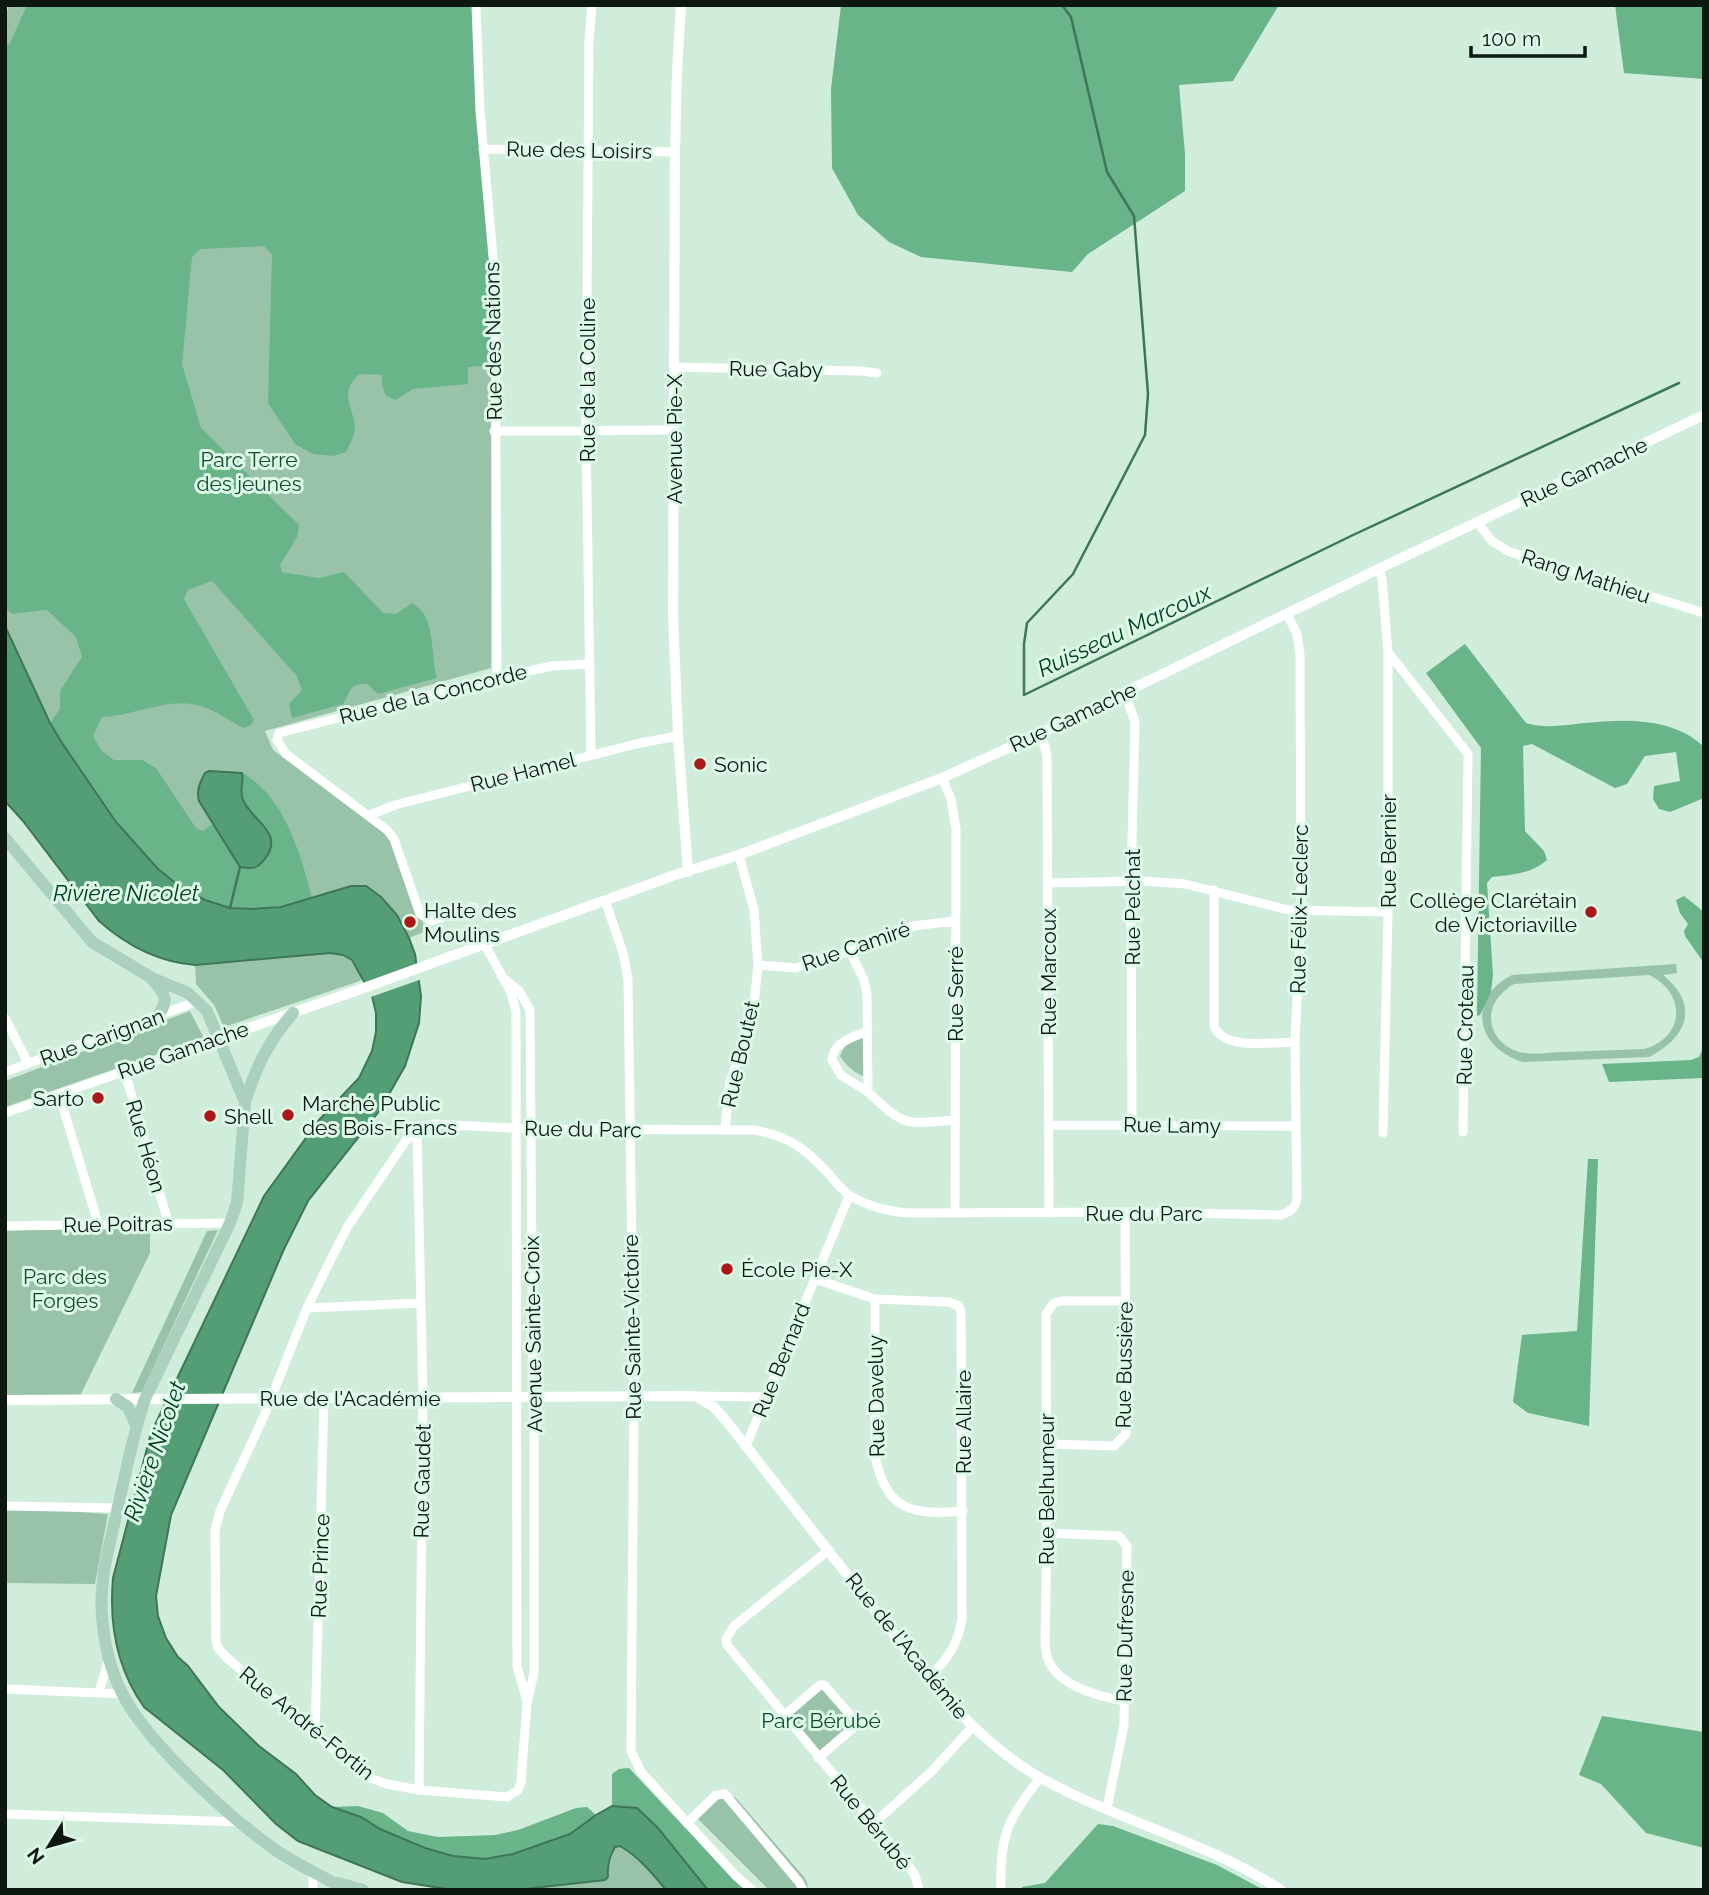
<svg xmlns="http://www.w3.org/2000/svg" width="1709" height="1895" viewBox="0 0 1709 1895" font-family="Raleway,sans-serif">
	<rect width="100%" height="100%" fill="#cfedda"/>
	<path fill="#99c3a9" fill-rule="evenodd" d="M9,5H479L492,276L491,668L265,731L273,750L375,823L390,828L426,931L409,938L397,915L381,897L351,886L281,907L62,743L50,723L5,626V19Z
		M330,953C349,955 354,961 363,977L360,981L224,1027L214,1005L196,984L195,965Z
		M1676,964L1677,973L1663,975C1700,1005 1688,1037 1649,1057L1523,1062C1476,1048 1466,999 1512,975ZM1649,975C1687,993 1685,1038 1644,1049C1617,1050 1590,1051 1563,1052C1551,1052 1537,1055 1525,1053C1507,1051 1491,1036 1491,1018C1491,1003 1502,991 1514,984Z
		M190,1011L204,1038L5,1107V1081Z
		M867,1036L866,1077C856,1075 845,1064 840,1056C845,1042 854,1040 867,1036Z
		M150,1225V1253L79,1398H5V1231Z
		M218,1230L142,1392L132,1393L207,1231Z
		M5,1507L108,1514L95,1584L5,1583Z
		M820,1685L855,1722L818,1758L785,1715Z
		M729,1794L736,1798L804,1877L807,1882L808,1890H769L698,1819L723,1795Z
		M620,1846C638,1856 653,1874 666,1890H515L605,1880L615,1847Z"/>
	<path fill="#6ab48a" d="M27,5H479L492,276V365L468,367V384L413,389L396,400L386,396L382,385V375L359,374C339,394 352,404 355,426C355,435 350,445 346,452L333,456L313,454L295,444L268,403L272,254L264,246L200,249L192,257L182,364L201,428L299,525L297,537L280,565L282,572L319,578L344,572L383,613L396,614L412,603C437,616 430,655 437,678L378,694L367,684C347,684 352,691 343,704L292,718L289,704L302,690L296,675L212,581L188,590L184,599L254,720L251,725L244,728C229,721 216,710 200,706C170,696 134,716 102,717L93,736L101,750L114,760H142L156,768L196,828L203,831L214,823L240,867L248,810L242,796V773C284,795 301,855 312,898C285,906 256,913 228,907C213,904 197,898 183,889C136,860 79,772 50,723L60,709V691L82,657L76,637L47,610L12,614L5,608V47L10,43Z
		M841,5H1279L1233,81L1179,85L1185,154V191L1088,254L1072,272L921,257L889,242L858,215L832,168L831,89Z
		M1615,5H1704V79L1624,73Z
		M1465,644L1526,723C1546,729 1565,725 1585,723C1625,719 1673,717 1704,747V798L1670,812L1659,809L1653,799L1654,786L1680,781L1676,752L1645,756L1627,784L1615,788L1532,744L1523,746L1525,831L1544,851L1547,860C1531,874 1512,875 1492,877L1487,883L1493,975L1491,992L1480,1015L1477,1016L1481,748L1426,673Z
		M1684,896L1704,912V963L1685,936L1684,931L1688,924L1680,913L1676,900Z
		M1704,1046L1703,1078L1609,1082L1602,1064L1691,1060L1699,1057Z
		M1588,1159H1598L1589,1426L1528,1413L1513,1402L1522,1335L1577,1331Z
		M1602,1716L1704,1732V1848L1646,1833L1601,1784L1579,1775Z
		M629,1768L734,1880L746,1890H708C686,1863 650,1806 612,1806V1774L619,1769Z
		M358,1806L383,1813L408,1831L438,1837L495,1835L518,1830L576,1808L587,1807L596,1815L570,1834L513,1854L485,1859L453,1856L425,1848L380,1829L361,1817L332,1807Z
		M1098,1824L1113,1826L1217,1865L1264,1890H1022V1887L1045,1883Z"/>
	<path fill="#549e75" stroke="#3f7657" stroke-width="2" d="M5,626L50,723L62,743L116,822L158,869L183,889L205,900L230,908L252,909L281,907L351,886H366L381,897L397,915L409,938L415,954L421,996L419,1023L405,1066L380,1110L308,1201L284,1249L171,1515L156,1596L158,1616L166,1638L178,1657L188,1666L219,1707L259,1746L296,1774L315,1795L332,1807L361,1817L380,1829L425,1848L453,1856L485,1859L513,1854L570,1834L596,1815L612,1806L637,1808L658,1828L708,1890H666C653,1874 638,1856 620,1846L615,1847C610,1856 607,1867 608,1877L605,1880L515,1890H453L402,1882L298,1841L276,1824L223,1770L144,1707C117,1669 109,1623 113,1578L151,1433L264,1196L319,1120L359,1078L372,1051L376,1032V1013L372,996L352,960L343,955L330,953L195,965C159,962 126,945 99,921L23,821L5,801Z
		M209,771L242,773C244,782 239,790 243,800C252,821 286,833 264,860C257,869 251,869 240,867L199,801C196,791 200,782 205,773Z"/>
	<path fill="#cfedda" d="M421,971L422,979L368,998L363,984Z"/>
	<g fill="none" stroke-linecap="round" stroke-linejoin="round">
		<path stroke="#3f7657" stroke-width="2.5" d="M1062,5L1071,17L1107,172L1134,216L1148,394L1145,435L1073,574L1027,623L1024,644V695L1351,536L1679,383
			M230,908L240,867"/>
		<path stroke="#fff" stroke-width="9" d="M476,5L480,111L495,279L497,678
			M483,149L675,152
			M674,367L861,371L877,373
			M494,431L673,430
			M1478,523L1492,541L1510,552L1704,613
			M1379,569L1382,579L1388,652V912L1383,1133
			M1388,652L1468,754L1463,1132
			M1125,693L1135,722L1131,881L1132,1124
			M1041,733L1047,756L1049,1213
			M591,755L586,431L589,40L592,5
			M942,778L951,799L956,829L955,1213
			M370,815L395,805L640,743L678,736
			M1048,883L1143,881L1185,884L1288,910L1388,912
			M1214,890V1026C1224,1051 1272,1042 1295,1042
			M605,900L623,953L628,979L634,1397L631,1751L641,1772L736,1876L752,1890
			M474,907L431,921L420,914L394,839L387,830L286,754L277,740L279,733L497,678L552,666L589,664
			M485,945L511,992L516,1012L517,1666L527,1701
			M850,951L864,980L867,994L868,1092C906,1128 905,1124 956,1120
			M758,965L796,968L850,951L913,926L955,921
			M501,976L519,991L530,1010L533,1397L534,1419V1673L527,1703L521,1782L518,1790L507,1797L419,1790L387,1784L373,1779L344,1758L226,1657L218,1648L216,1641L215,1531L220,1511L264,1416L307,1308L331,1259L348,1226L407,1139L425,1126L433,1124L531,1129L754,1130C788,1136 805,1148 828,1173C835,1181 842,1191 851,1196C869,1207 893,1213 914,1213L1125,1212L1281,1215C1291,1211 1295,1209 1297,1198L1295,1042L1301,911L1300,654L1297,634L1287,614
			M5,1018L28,1063
			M868,1031C853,1037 833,1042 832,1060L841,1075L868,1092
			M124,1069L168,1222
			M5,1072L198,1001
			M59,1094L98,1223
			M5,1113L220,1038
			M1049,1125L1296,1126
			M725,1129L730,1082L753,1015L758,965L754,910L739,855
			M417,1131L423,1398L419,1790
			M5,1226L230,1223
			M815,1279L875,1299L949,1302L959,1306L961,1312L962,1619C958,1643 948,1660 929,1677
			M875,1299V1456C887,1512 912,1515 963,1511
			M307,1308L421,1303
			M695,1396L766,1397
			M1047,1444L1114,1446L1126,1434L1125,1212
			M746,1446L849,1196
			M5,1506L118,1508
			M1047,1533L1119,1536L1127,1546L1124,1725L1107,1808
			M829,1550L734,1626L726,1639L727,1645L907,1864L915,1875L919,1890
			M5,1689L122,1694
			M99,1692L109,1659
			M1124,1701C1102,1697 1066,1688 1052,1667C1046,1659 1045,1650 1045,1640L1047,1533L1046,1314L1054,1303L1061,1301H1125
			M785,1715L820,1685H824L853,1718L855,1722L853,1728L818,1758
			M315,1734L324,1398
			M5,1814L240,1822
			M687,1823L716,1795L725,1794L799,1882L803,1890
			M874,1823L932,1771L973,1726
			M313,1890V1873
			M1001,1890C999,1836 1008,1819 1040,1778"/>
		<path stroke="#fff" stroke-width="10" d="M681,5L677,72L675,152L673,615L678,736L688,872
			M220,1038L361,989L675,875L739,855L942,778L1041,733L1395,561L1704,415
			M5,1400L695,1396L714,1407L727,1422L941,1694C970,1724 1002,1756 1039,1777C1117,1821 1204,1840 1281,1890"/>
		<path stroke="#abd0be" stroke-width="12" d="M5,838L92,942L152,978L188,993L207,1011L245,1102L237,1203L230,1223L145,1399C133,1434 126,1471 118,1507C110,1543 99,1579 102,1616C104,1643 110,1669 122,1693C147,1743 230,1818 277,1851C299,1866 323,1876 346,1890
			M152,979C165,994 170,1000 157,1017
			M245,1102C257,1065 268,1042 293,1013
			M116,1399L128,1407L136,1425
			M338,1883L363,1890"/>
	</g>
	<g fill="#ab1817" stroke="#dcfae7" stroke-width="2.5">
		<circle cx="700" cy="764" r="7"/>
		<circle cx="1591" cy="912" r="7"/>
		<circle cx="410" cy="922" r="7"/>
		<circle cx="98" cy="1098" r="7"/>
		<circle cx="288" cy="1115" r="7"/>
		<circle cx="210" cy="1116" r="7"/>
		<circle cx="727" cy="1269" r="7"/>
	</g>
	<g text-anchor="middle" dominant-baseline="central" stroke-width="6" stroke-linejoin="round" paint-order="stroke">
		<g font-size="21" fill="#0d1811" stroke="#dcfae7">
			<text transform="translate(579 150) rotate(1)">Rue des Loisirs</text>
			<text transform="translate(493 341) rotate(-91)">Rue des Nations</text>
			<text transform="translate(776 369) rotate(1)">Rue Gaby</text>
			<text transform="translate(587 380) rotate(-90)">Rue de la Colline</text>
			<text transform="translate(674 439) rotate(-90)">Avenue Pie-X</text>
			<text transform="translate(1584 472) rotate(-25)">Rue Gamache</text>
			<text transform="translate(1586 576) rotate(18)">Rang Mathieu</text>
			<text transform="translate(433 694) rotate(-14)">Rue de la Concorde</text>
			<text transform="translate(1073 717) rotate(-25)">Rue Gamache</text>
			<text transform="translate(523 772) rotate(-14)">Rue Hamel</text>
			<text transform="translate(1388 851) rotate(-90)">Rue Bernier</text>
			<text transform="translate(1132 907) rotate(-90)">Rue Pelchat</text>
			<text transform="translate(1299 909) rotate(-89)">Rue Félix-Leclerc</text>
			<text transform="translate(856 946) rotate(-19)">Rue Camiré</text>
			<text transform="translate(1048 972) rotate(-90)">Rue Marcoux</text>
			<text transform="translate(955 994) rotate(-90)">Rue Serré</text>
			<text transform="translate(1465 1025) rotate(-89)">Rue Croteau</text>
			<text transform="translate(102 1037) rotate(-20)">Rue Carignan</text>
			<text transform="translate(183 1050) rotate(-19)">Rue Gamache</text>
			<text transform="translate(740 1054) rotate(-77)">Rue Boutet</text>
			<text transform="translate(1172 1125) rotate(1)">Rue Lamy</text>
			<text transform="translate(583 1129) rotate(1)">Rue du Parc</text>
			<text transform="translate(146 1146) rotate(74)">Rue Héon</text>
			<text x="1144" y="1213">Rue du Parc</text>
			<text transform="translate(118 1224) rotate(-1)">Rue Poitras</text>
			<text transform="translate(632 1327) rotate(-91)">Rue Sainte-Victoire</text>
			<text transform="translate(533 1334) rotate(-91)">Avenue Sainte-Croix</text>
			<text transform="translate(781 1360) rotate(-68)">Rue Bernard</text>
			<text transform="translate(1124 1365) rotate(-89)">Rue Bussière</text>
			<text transform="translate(876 1396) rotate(-91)">Rue Daveluy</text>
			<text x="350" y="1398">Rue de l'Académie</text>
			<text transform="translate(963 1422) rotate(-90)">Rue Allaire</text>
			<text transform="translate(422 1481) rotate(-89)">Rue Gaudet</text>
			<text transform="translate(1046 1489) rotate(-90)">Rue Belhumeur</text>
			<text transform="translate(320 1566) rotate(-88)">Rue Prince</text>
			<text transform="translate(1125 1636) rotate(-89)">Rue Dufresne</text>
			<text transform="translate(907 1646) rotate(51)">Rue de l'Académie</text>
			<text transform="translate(307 1723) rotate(39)">Rue André-Fortin</text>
			<text transform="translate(871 1822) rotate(51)">Rue Bérubé</text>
		</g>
		<g font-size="21" fill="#0f4a2e" stroke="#dcfae7">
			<text x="249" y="459">Parc Terre<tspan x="249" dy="24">des jeunes</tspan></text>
			<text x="65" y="1276">Parc des<tspan x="65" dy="24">Forges</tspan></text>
			<text x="821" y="1720">Parc Bérubé</text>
		</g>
		<g font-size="21" fill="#0d1811" stroke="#dcfae7" text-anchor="start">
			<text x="714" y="764">Sonic</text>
			<text x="1577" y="900" text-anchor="end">Collège Clarétain<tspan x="1577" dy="24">de Victoriaville</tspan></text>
			<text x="424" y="910">Halte des<tspan x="424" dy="24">Moulins</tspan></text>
			<text x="84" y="1098" text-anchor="end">Sarto</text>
			<text x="302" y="1103">Marché Public<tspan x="302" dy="24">des Bois-Francs</tspan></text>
			<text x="224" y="1116">Shell</text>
			<text x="741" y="1269">École Pie-X</text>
		</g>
		<g font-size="23" font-style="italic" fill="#024126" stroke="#dcfae7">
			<text transform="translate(1124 630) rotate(-25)">Ruisseau Marcoux</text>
			<text x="126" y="892">Rivière Nicolet</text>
			<text transform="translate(154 1451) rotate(-71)">Rivière Nicolet</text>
		</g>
	</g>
	<rect width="1709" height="1895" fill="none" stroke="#0d1811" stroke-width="14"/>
	<g transform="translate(49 1846) rotate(233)" stroke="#dcfae7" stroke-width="5" paint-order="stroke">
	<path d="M0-5L12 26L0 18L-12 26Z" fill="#0d1811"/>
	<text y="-10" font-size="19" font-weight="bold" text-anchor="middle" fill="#0d1811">N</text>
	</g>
	<path d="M1471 46v10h114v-10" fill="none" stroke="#0d1811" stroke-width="3.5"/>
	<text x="1482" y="46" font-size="21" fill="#0d1811" stroke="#dcfae7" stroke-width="5" paint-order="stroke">100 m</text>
</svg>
